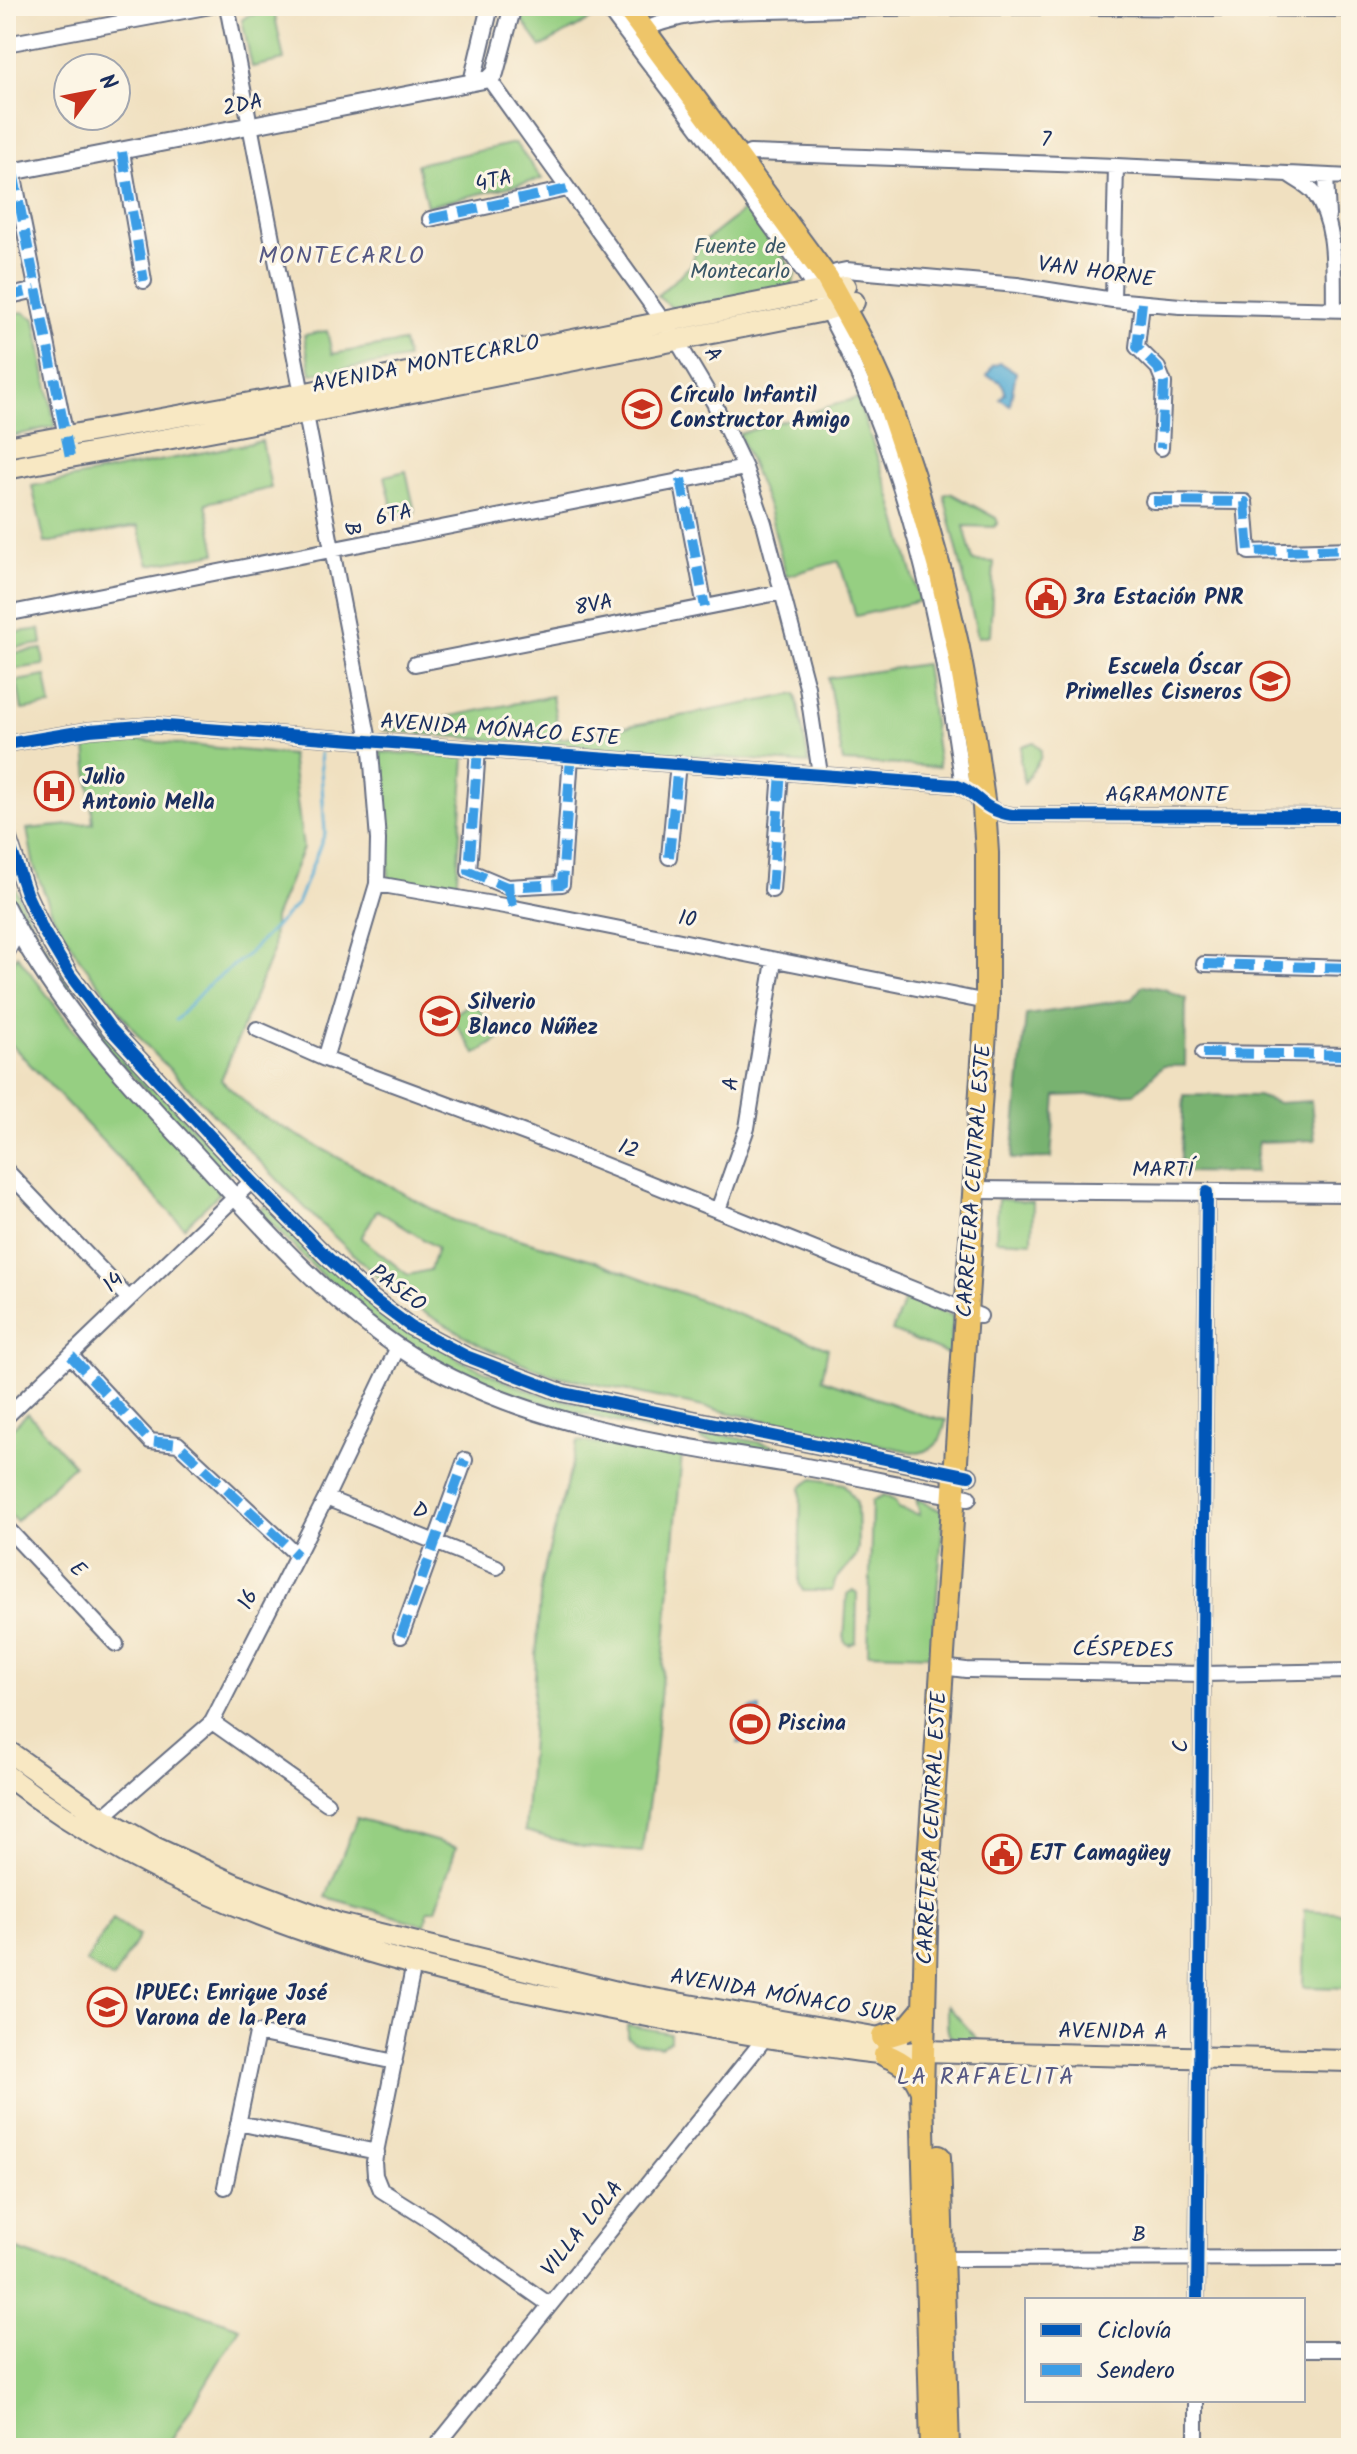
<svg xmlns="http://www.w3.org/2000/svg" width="1357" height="2454" viewBox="0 0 1357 2454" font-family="Kalam,sans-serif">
	<rect width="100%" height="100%" fill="#fcf5e5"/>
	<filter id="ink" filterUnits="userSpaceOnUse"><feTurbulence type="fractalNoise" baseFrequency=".0125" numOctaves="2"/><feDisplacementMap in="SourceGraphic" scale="16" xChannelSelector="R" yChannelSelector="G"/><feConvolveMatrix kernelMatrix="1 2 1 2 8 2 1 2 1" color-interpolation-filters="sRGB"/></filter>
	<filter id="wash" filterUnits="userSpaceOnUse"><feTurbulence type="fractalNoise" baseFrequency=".006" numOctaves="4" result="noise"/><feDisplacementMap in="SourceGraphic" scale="32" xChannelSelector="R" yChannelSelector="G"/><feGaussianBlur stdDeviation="1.8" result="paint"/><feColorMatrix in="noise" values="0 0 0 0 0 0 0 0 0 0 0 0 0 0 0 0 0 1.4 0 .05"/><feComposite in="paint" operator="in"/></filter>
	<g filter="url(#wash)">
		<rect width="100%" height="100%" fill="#f0e0c0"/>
		<path fill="#96cf82" stroke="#587f70" stroke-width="2" fill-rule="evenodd" d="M523,6H583L586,11L593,7L599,15L541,47L520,17Z
			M274,11L284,60L252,67L242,20L247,16Z
			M515,143L542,179L427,206L417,164Z
			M748,207L795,274L792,285L788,289L675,310L657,296L691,265L697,247Z
			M23,312L35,319L55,426L9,437L6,422V315Z
			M327,331L332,354L403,342L407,359L311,374L304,335Z
			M857,398L890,494L920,601L856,616L839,561L786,576L769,509L739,434Z
			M262,441L271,488L206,503L216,553L149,565L138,526L45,543L32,486Z
			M406,471L415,512L394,515L385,476Z
			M950,493L996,518L998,523L994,527L964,526L973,561L994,562L990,635L978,637L944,495Z
			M40,629L42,644L12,648L10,633Z
			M42,649L44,665L15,669L13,653Z
			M925,664L939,767L843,762L828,678Z
			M46,676L51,706L22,710L17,681Z
			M796,694L809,764L556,746L382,730L552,696L560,739Z
			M136,740L291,755L303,848L274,918L273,951L221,1080L255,1112L452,1220L593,1260L828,1348L822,1379L929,1417L946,1420C942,1439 938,1449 918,1453L549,1374L484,1347L401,1299L320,1223L145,1044L79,958L53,915L34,866L27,829L93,823L86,747ZM377,1210L437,1248L430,1270L408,1275L361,1238Z
			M1034,742L1041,750L1040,759L1024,783L1020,759L1022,746Z
			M380,752L465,757L456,893L389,878Z
			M6,866C54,992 141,1073 232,1168V1173L226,1175L98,1039L20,924L6,892Z
			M17,955L70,1025L220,1193L184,1227L6,1039V976Z
			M474,1001L499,1039L476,1054L451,1017Z
			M998,1199L1033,1202L1032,1242L996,1240Z
			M265,1206L458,1359L512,1384L544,1395L654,1422L659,1425L655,1432C568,1410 475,1390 399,1339C347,1304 303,1257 260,1212L261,1207Z
			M905,1299L953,1316L950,1355L892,1331Z
			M28,1413L74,1465L16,1521L6,1511V1434Z
			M703,1431L780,1447L782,1451L778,1456L701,1440L699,1434Z
			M578,1441L682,1454L655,1753L642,1852L583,1847L525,1831L541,1581Z
			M813,1479L844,1484L857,1503L858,1547L856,1556L835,1581L832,1591H803L799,1583L801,1487Z
			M884,1495L895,1501L898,1508L920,1515L916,1498L941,1511L943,1521L932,1655L868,1653L872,1501Z
			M853,1590L857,1593L856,1642L849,1645L844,1641L847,1594Z
			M357,1818L456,1847L436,1910H428L425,1925L326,1897Z
			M1304,1910L1351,1913V1988L1303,1987Z
			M113,1919L139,1936L113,1979L86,1962Z
			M947,2005L981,2043C945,2043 947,2039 947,2005Z
			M627,2025L670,2033V2040L661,2046L634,2042L627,2037Z
			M6,2246L240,2327L167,2448H6Z"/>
		<path fill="#78b270" stroke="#4a7067" stroke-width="2" d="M1143,985L1164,989L1186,999L1185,1066H1163L1135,1093L1056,1096L1051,1158L1012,1159L1026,1015L1132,999Z
			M1184,1095L1258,1096L1278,1103L1311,1101L1315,1140L1258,1142L1255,1173L1180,1172Z"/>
		<path fill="#58aed5" stroke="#3a6e9a" stroke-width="2" d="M1000,363L1016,372L1010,405L1000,399L1005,393C1004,381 995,379 987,376L993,366Z
			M752,1708H760L759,1732L750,1742L738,1743L741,1716Z"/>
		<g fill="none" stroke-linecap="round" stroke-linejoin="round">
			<path stroke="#58aed5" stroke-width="3" d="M176,1020L206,987L247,955L297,904L325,833L320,754"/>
		</g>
	</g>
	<g filter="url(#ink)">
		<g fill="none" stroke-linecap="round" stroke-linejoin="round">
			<g stroke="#666d80" stroke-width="18">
				<path id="minor" d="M227,6L371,751L378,840L377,884L325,1059
					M606,6C657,74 709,141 759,210C782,243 809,275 827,311C906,458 941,623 963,787
					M644,30C690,7 761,12 812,10C991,4 1171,8 1351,9
					M6,44L211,6
					M489,79L676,339L714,403L745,468L764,523L807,687L820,774
					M122,152L144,281
					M740,158L750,153L1116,166L1351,177
					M13,172L70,457
					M1288,174C1296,180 1308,185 1314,193C1338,225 1333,272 1334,310
					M1326,176L1328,216
					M430,219L567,189
					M836,272L846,270L1017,285L1113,300L1180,306L1351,310
					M6,297L36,290
					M1113,300L1116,166
					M1142,303L1137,347L1158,368L1164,383L1161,448
					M681,479L705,607
					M1153,501L1245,502L1249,552L1351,549
					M6,614L745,468
					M415,664L782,592
					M6,744L90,730L153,725L955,785C978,792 979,810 1012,815L1351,816
					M478,749L469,871L507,887L562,884L571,756
					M669,857L678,763
					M377,884L510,907L987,1002
					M772,890L781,772
					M6,954L18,932
					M1204,964L1351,968
					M257,1029L325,1059L530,1135L980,1316
					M1203,1053L1351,1055
					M6,1170L129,1299
					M718,1210L747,1128L774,961
					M71,1356L150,1441L178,1444L297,1555
					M6,1417L252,1181
					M326,1498L497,1567
					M6,1527L116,1644
					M401,1636L465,1460
					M942,1667L966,1670L1203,1674L1351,1671
					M212,1722L327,1803
					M97,1822L212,1722L326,1498L398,1347
					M414,1964L374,2162L375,2175L381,2190L432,2222L550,2305
					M238,2123L377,2152
					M225,2187L257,2033L395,2062
					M936,2259L1351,2258
					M1197,2300L1207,1192
					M1303,2349H1351
					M435,2448L765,2038
					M1196,2448V2400"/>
			</g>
			<g stroke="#666d80" stroke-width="20">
				<path id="tertiary" d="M472,82L490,6
					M6,173L489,79L495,73L513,6
					M6,833L26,893L43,930L70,975L109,1027L252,1181L326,1256L369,1296L411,1327L466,1356L563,1393L969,1476
					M6,907C52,1001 122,1076 193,1151C256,1220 320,1294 398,1347C515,1425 660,1443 795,1465C853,1475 910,1488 968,1498
					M975,1190L1351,1193"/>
			</g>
			<g stroke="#666d80" stroke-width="24">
				<path id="secondary" d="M6,447L301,394L845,286
					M6,469L305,413L819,312L854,302
					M6,1750L101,1817L154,1847L234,1884L339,1924L625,1994L897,2041
					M6,1775C208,1932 466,1983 712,2028C752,2035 792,2041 832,2047C862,2051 891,2057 922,2051L1351,2061"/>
			</g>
			<g stroke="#666d80" stroke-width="26">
				<path id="primary" d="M626,6L827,278L866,349L884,389L913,476L940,571L958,648L974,736L984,807L987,853V1002L927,1891L922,2093L932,2448
					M883,2037L906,2030L923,2010
					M885,2055C905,2063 914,2071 922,2091
					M939,2157L948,2448"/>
			</g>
			<use href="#minor" stroke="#fff" stroke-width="14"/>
			<use href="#tertiary" stroke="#fff" stroke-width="16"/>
			<use href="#secondary" stroke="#f8e8c3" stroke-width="20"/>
			<use href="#primary" stroke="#eec569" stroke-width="22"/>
			<path stroke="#3b9de6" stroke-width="10" stroke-dasharray="20 10" stroke-linecap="butt" d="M122,152L144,281
				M13,172L70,457
				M430,219L567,189
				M6,297L36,290
				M1142,303L1137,347L1158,368L1164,383L1161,448
				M681,479L705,607
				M1153,501L1245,502L1249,552L1351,549
				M478,749L469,871L507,887L562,884L571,756
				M669,857L678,763
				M507,887L514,908
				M772,890L781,772
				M1204,964L1351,968
				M1203,1053L1351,1055
				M71,1356L150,1441L178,1444L297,1555
				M401,1636L465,1460"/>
			<g stroke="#fcf5e5" stroke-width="17">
				<path id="cycleway" d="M6,744L90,730L153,725L955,785C978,792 979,810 1012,815L1351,816
					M6,833L26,893L43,930L70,975L109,1027L252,1181L326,1256L369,1296L411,1327L466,1356L563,1393L969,1476
					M1197,2300L1207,1192"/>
			</g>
			<use href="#cycleway" stroke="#0057b8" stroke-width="12"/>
		</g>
	</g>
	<defs>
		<g id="school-ring" transform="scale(2)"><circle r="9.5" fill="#fcf5e5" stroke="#c8321e" stroke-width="1.5"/><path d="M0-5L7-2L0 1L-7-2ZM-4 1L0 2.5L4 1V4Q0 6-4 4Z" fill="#c8321e"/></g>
		<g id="civic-ring" transform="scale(2)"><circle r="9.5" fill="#fcf5e5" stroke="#c8321e" stroke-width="1.5"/><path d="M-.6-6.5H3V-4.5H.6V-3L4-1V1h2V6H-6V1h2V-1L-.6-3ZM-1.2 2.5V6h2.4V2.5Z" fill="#c8321e"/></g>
		<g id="hospital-ring" transform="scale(2)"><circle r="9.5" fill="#fcf5e5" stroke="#c8321e" stroke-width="1.5"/><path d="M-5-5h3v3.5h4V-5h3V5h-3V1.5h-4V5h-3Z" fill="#c8321e"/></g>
		<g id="stadium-ring" transform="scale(2)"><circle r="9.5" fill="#fcf5e5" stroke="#c8321e" stroke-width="1.5"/><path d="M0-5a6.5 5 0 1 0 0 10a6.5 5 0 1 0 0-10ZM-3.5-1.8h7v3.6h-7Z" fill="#c8321e"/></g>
	</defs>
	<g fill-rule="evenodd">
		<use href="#school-ring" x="642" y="409"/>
		<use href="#civic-ring" x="1046" y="598"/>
		<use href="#school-ring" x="1270" y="681"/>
		<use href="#hospital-ring" x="54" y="791"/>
		<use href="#school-ring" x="440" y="1016"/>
		<use href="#stadium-ring" x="750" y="1724"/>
		<use href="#civic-ring" x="1002" y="1854"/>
		<use href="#school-ring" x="107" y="2007"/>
	</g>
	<g text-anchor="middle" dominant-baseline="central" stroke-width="6" stroke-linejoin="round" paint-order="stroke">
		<g font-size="22" fill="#1b2f5e" stroke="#fcf5e5">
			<text transform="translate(243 106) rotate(-11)">2DA</text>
			<text transform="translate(1046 141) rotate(2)">7</text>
			<text transform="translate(494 182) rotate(-13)">4TA</text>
			<text transform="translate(1096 273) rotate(8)">VAN HORNE</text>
			<text transform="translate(712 355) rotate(59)">A</text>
			<text transform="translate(426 365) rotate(-11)">AVENIDA MONTECARLO</text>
			<text transform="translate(394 516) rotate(-12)">6TA</text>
			<text transform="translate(351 529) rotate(79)">B</text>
			<text transform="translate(594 606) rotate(-11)">8VA</text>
			<text transform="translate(500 731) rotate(4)">AVENIDA MÓNACO ESTE</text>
			<text x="1167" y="795">AGRAMONTE</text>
			<text transform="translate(687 920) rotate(11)">10</text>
			<text transform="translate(732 1084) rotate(-81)">A</text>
			<text transform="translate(628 1150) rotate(22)">12</text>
			<text x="1163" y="1170">MARTÍ</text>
			<text transform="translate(975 1181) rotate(-86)">CARRETERA CENTRAL ESTE</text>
			<text transform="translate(114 1283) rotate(-44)">14</text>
			<text transform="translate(397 1289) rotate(37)">PASEO</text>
			<text transform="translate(420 1512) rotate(22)">D</text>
			<text transform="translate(77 1570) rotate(47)">E</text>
			<text transform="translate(249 1600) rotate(-63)">16</text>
			<text transform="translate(1123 1651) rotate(1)">CÉSPEDES</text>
			<text transform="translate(1182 1746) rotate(-89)">C</text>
			<text transform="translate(933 1828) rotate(-87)">CARRETERA CENTRAL ESTE</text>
			<text transform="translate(783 1997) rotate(10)">AVENIDA MÓNACO SUR</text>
			<text transform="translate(1113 2033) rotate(1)">AVENIDA A</text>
			<text transform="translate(583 2229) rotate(-51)">VILLA LOLA</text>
			<text x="1139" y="2235">B</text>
		</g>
		<g font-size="22" fill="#3a5767" stroke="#fcf5e5">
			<text x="740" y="247">Fuente de<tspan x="740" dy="25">Montecarlo</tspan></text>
		</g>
		<g font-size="22" font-weight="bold" fill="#1b2f5e" stroke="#fcf5e5" text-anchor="start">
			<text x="670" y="396">Círculo Infantil<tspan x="670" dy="25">Constructor Amigo</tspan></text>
			<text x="1074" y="598">3ra Estación PNR</text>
			<text x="1242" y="668" text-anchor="end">Escuela Óscar<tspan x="1242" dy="25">Primelles Cisneros</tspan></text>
			<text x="82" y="778">Julio<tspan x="82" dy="25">Antonio Mella</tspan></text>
			<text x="468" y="1003">Silverio<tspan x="468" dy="25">Blanco Núñez</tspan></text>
			<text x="778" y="1724">Piscina</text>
			<text x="1030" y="1854">EJT Camagüey</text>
			<text x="135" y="1994">IPUEC: Enrique José<tspan x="135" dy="25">Varona de la Pera</tspan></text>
		</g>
		<g font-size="24" letter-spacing="2" fill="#555884" stroke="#fcf5e5">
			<text x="342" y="256">MONTECARLO</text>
			<text x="986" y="2077">LA RAFAELITA</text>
		</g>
	</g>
	<rect width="1357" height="2454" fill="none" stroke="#fcf5e5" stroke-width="32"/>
	<rect x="1025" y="2298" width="280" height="104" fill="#fcf5e5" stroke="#a2a6af" stroke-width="2"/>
	<rect x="1041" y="2324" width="40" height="12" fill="#0057b8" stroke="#a2a6af" stroke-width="2"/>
	<text x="1097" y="2338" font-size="24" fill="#1b2f5e">Ciclovía</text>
	<rect x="1041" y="2364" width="40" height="12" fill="#3b9de6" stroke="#a2a6af" stroke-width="2"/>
	<text x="1097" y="2378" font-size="24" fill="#1b2f5e">Sendero</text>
	<g transform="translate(92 92) rotate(58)"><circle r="38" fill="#fcf5e5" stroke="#a2a6af" stroke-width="2"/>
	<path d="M0-6L14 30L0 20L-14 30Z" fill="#c8321e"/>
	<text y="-12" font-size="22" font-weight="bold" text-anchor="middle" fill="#1b2f5e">N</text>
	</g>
</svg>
